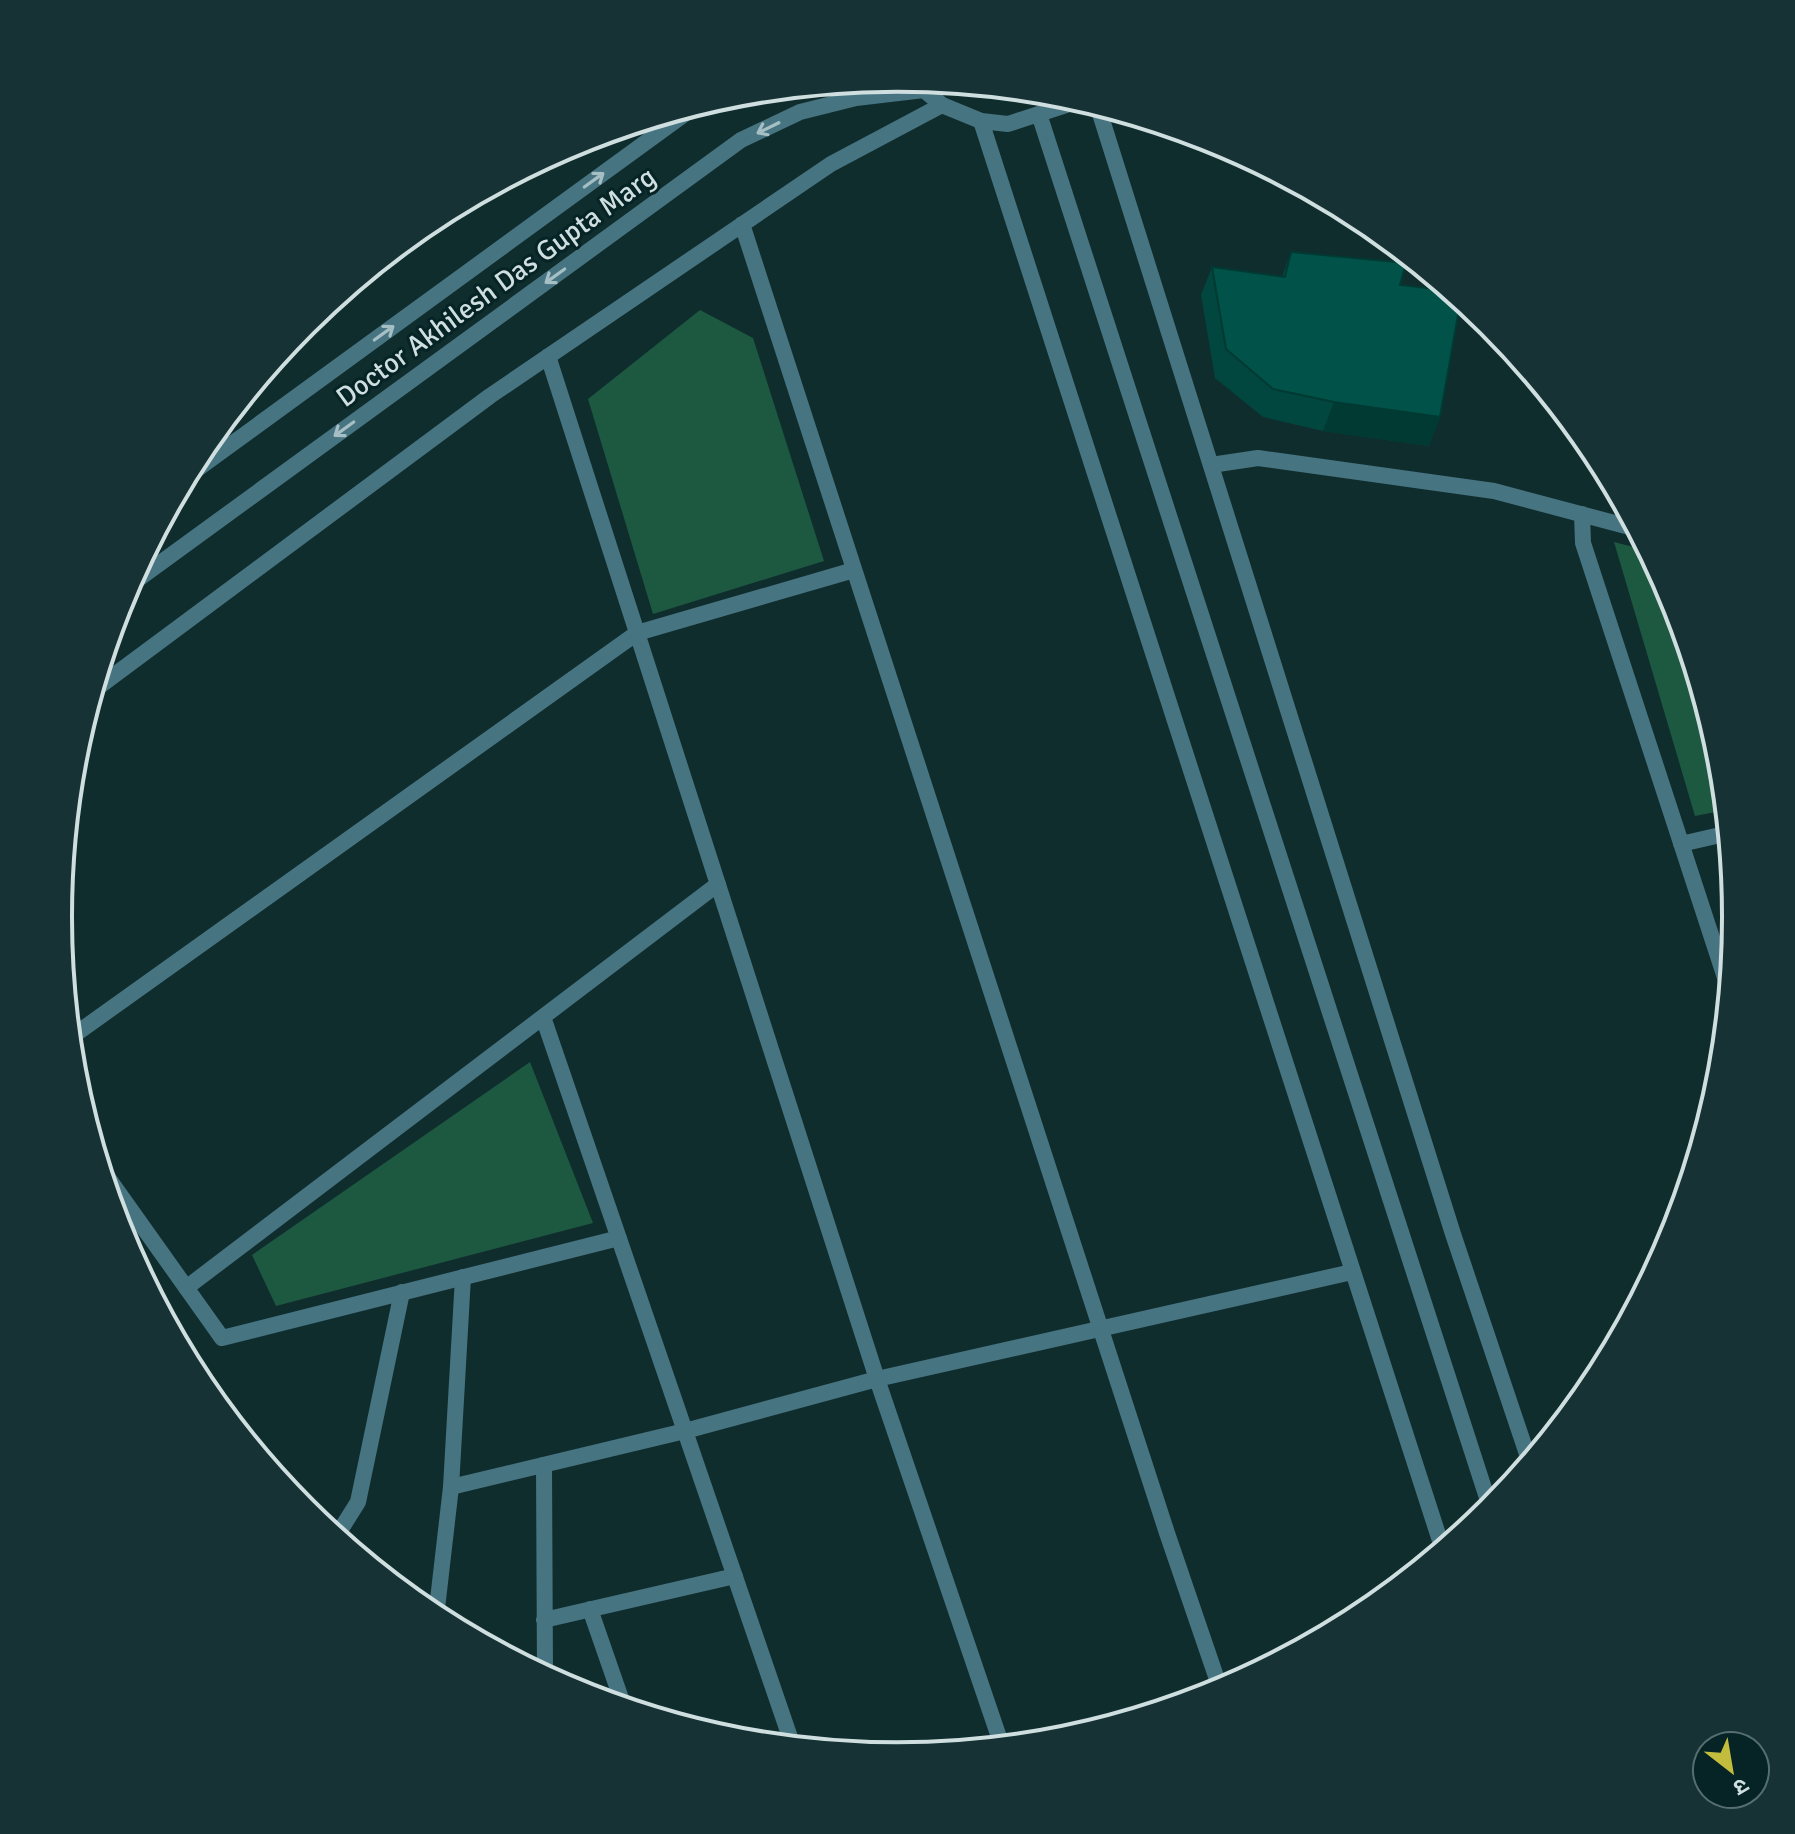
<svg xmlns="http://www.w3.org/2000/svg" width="1795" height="1834" viewBox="0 0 1795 1834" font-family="Signika,'Noto Sans Devanagari',sans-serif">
	<rect width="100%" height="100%" fill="#102d2e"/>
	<path fill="#1d5840" d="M700,310L753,338L824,561L653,614L588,399Z
		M1614,542L1649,551L1673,596L1721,754L1726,810L1695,816Z
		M530,1062L593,1223L276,1306L252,1255Z"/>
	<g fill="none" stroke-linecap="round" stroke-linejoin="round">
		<path stroke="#477481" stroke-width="16" d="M544,1465L545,1676
			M336,1537L358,1502L402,1292
			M590,1609L624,1707
			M436,1617L451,1487L463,1277
			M544,1620L735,1576"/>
		<path stroke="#477481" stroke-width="16" d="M1097,104L1453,1234L1530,1463
			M981,121L1443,1550
			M742,224L1167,1533L1221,1691
			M548,356L877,1379L1002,1746
			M1211,465L1258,458L1494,491L1637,529
			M1582,514L1583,543L1730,993
			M93,691L490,396L831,164L942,105
			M1681,844L1729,833
			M543,1017L793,1746
			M70,1038L637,633L854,570
			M101,1168L222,1338L619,1238
			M186,1288L718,884
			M451,1487L685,1431L877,1379L1352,1272"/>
		<path stroke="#477481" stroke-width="16" d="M915,79L924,90L942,105L981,121L1008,124L1082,100
			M1039,114L1491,1510
			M185,478L697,105
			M126,588L741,140L800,112L856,98L924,90"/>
	</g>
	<path fill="#01473f" d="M1291,252L1400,285L1432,289L1436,278L1461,298L1440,417L1429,446L1323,431L1263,417L1215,378L1201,295L1212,267L1282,277Z"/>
	<path fill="#013a33" d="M1334,402L1440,417L1429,446L1323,431Z"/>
	<path fill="#015349" stroke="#013a33" stroke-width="2" d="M1291,252L1406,263L1400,285L1434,289L1436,279L1461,298L1440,417L1334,402L1273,389L1226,349L1212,267L1285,277Z"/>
	<defs><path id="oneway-shaft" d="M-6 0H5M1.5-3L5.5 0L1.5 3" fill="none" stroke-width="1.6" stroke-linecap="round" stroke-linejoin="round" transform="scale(2)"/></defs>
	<g stroke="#a6bfc4">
		<use href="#oneway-shaft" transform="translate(768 128) rotate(154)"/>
		<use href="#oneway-shaft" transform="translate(594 180) rotate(-36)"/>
		<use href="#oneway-shaft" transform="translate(555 276) rotate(144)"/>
		<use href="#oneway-shaft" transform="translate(384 333) rotate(-36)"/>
		<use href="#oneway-shaft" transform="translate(344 429) rotate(144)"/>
	</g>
	<g text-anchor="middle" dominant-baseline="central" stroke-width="6" stroke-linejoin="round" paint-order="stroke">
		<g font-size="28" fill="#cfdfe0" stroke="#062325">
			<text transform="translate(496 287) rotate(-36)">Doctor Akhilesh Das Gupta Marg</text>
		</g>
	</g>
	<path d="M0 0H1795V1834H0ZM72 917a825 825 0 1 1 1650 0a825 825 0 1 1-1650 0Z" fill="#163234" fill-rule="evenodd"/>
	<path fill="none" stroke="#cfdfe0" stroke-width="4" d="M72 917a825 825 0 1 1 1650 0a825 825 0 1 1-1650 0Z"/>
	<g transform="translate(1731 1770) rotate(149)"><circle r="38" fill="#062325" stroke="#566e70" stroke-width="2"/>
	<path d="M0-6L14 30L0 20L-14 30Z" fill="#c3bd3e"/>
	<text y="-12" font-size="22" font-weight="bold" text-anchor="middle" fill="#cfdfe0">उ</text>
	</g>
</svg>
